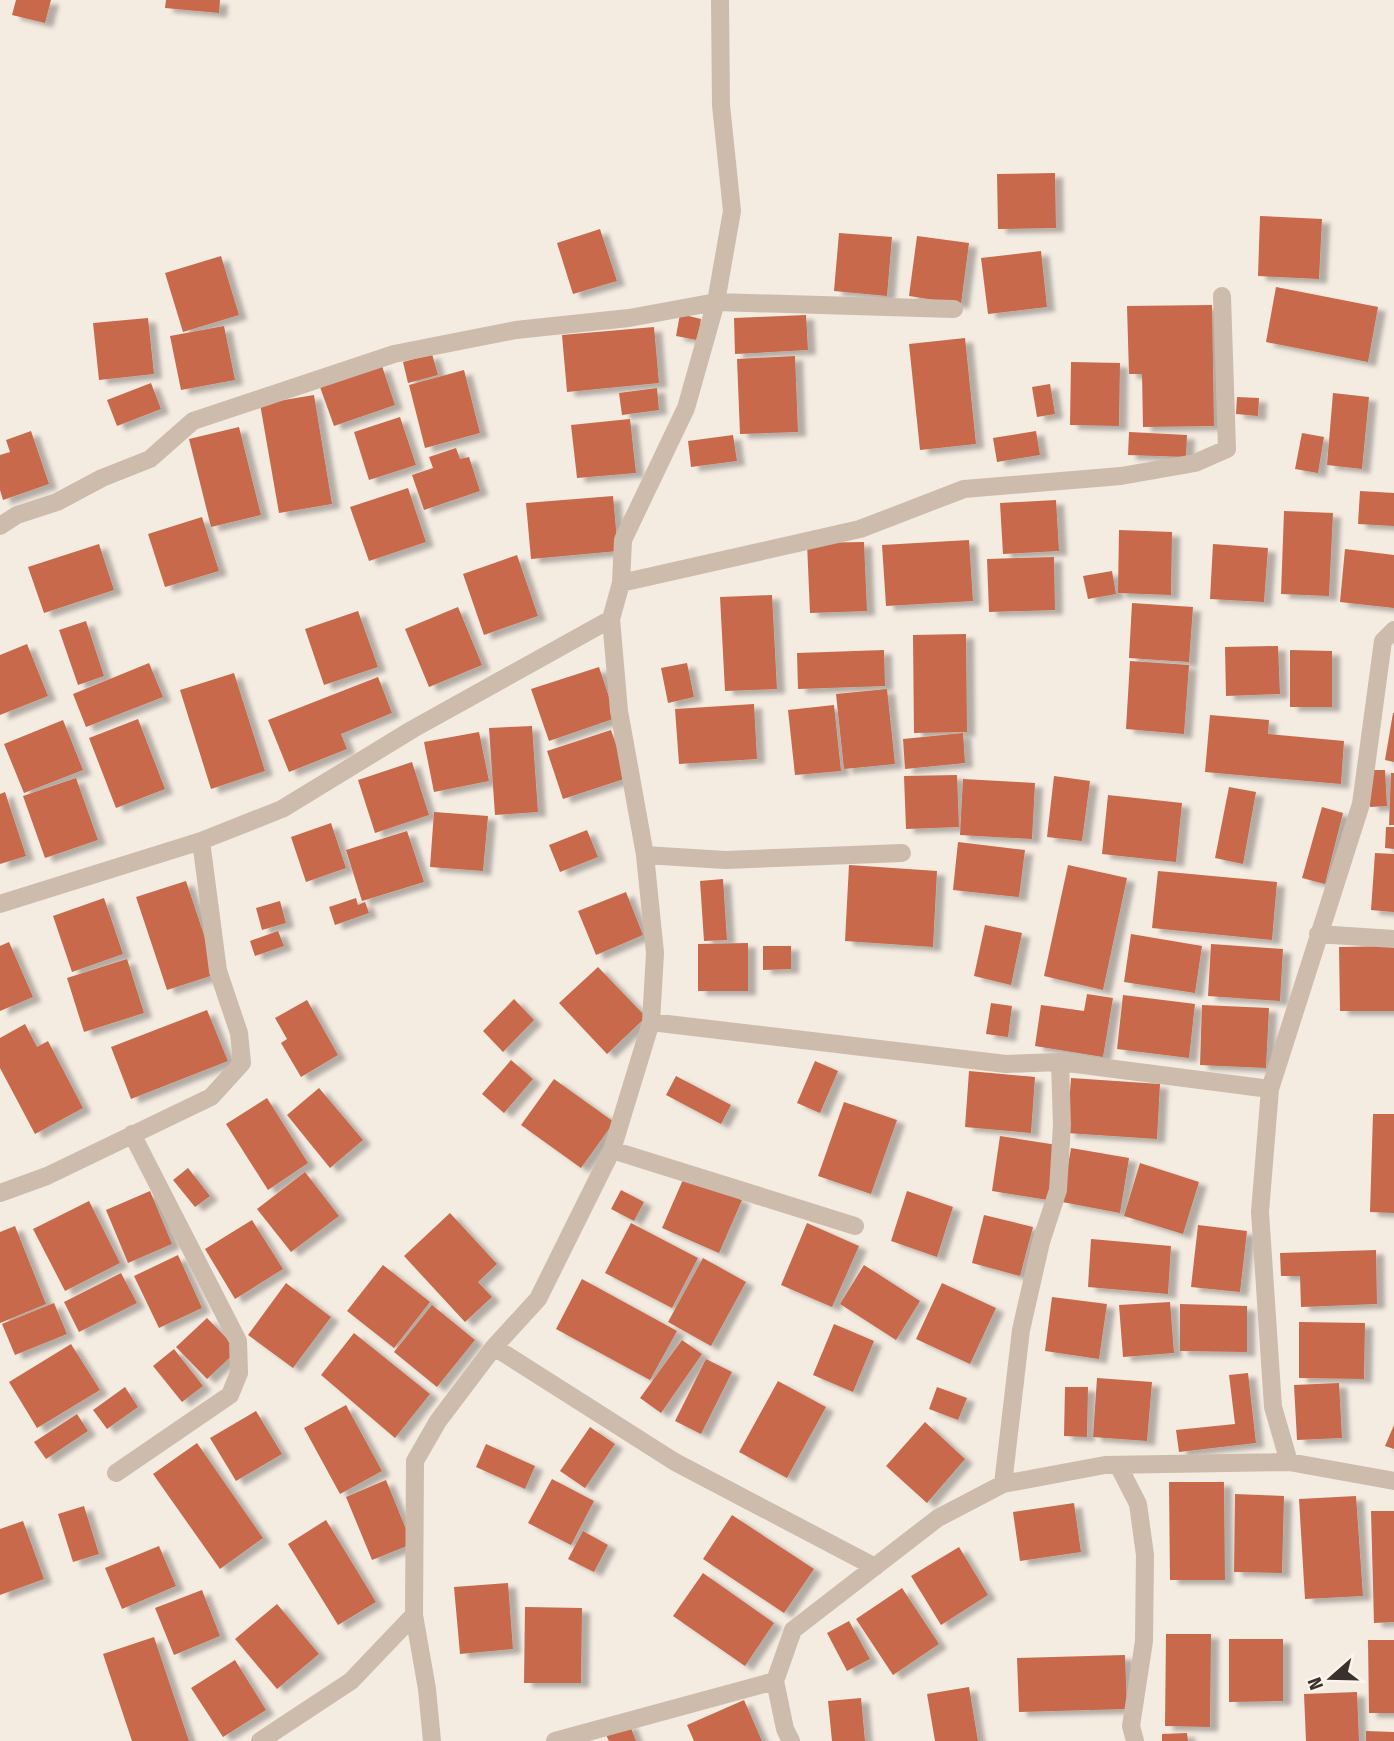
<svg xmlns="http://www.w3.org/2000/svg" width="1394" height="1741" viewBox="0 0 1394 1741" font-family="'Fira Sans Condensed',sans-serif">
	<defs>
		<filter id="shadow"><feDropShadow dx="8" dy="4.5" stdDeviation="2" flood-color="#0004"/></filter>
	</defs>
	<rect width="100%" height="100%" fill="#f4ebe1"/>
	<path fill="#c8694b" filter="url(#shadow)" d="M16,0H51L45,23L12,15Z
		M166,0H220L219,13L165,8Z
		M1055,173L1056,228L998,229L997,174Z
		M1260,216L1322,219L1319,279L1258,276Z
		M600,229L617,281L573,294L557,243Z
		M839,233L892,237L887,296L834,291Z
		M917,236L969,243L961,304L909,296Z
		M1041,251L1047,307L988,314L981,258Z
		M221,256L239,315L183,332L165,273Z
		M1276,287L1378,307L1368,362L1266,342Z
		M1212,305L1214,426L1143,427L1142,374H1129L1127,306Z
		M680,314L701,319L697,340L676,336Z
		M806,315L808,350L735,354L734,318Z
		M148,318L154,374L99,380L93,323Z
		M224,326L235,380L181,390L170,336Z
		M654,327L659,383L567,392L562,335Z
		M965,338L976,444L920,450L909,344Z
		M432,354L438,375L408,383L403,362Z
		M795,356L798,432L740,434L737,359Z
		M1071,362L1120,363L1119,426L1070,425Z
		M382,366L395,405L334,426L320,387Z
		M464,370L480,433L425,448L409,385Z
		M151,383L161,409L117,426L107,400Z
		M1050,384L1055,414L1037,417L1032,387Z
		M657,388L659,410L622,415L619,393Z
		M1333,393L1369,397L1362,469L1327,465Z
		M314,395L332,504L279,513L260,404Z
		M1237,397L1259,398L1258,416L1236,414Z
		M400,417L416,465L369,480L354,432Z
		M630,419L636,473L577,478L571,425Z
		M239,427L261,515L211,527L189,439Z
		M31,431L49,484L3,500L0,490V455L10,452L6,440Z
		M1036,431L1040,455L997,462L993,438Z
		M1129,432L1187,435L1186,457L1128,455Z
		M1302,433L1324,437L1318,473L1295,469Z
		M733,435L737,461L691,467L688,441Z
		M456,448L460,459L469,457L480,491L424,510L412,475L433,468L429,457Z
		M408,488L426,542L369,561L350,507Z
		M1360,491L1394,493V526L1358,524Z
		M613,496L618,551L531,559L526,503Z
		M1056,500L1059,551L1003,554L1000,503Z
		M1284,511L1333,513L1329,596L1281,594Z
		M202,517L219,571L165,587L148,534Z
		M1119,530L1172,532L1171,595L1118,593Z
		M969,540L973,601L886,606L882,545Z
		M864,542L867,611L810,613L807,543Z
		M99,544L114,590L44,613L28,567Z
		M1213,544L1268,548L1264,602L1210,599Z
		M1345,549L1394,555V608L1340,602Z
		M517,555L538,616L484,635L463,574Z
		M1054,557L1055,610L989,612L987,559Z
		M1112,571L1116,594L1088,599L1083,576Z
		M772,595L777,689L725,691L720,597Z
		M1132,603L1193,607L1189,662L1129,658Z
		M458,607L482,665L429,687L405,629Z
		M358,611L378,667L324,685L305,629Z
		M86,621L104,676L78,685L59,630Z
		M966,634L967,732L914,733L913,635Z
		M27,644L48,696L0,715V655Z
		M1278,646L1280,694L1226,696L1225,647Z
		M884,650L885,686L798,689L797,653Z
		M1290,650L1332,651V707H1290Z
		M1130,661L1189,665L1184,734L1126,729Z
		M149,663L163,697L86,727L73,694Z
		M687,663L694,697L668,703L661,668Z
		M599,667L616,718L549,741L531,689Z
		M234,673L265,771L211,789L180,690Z
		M378,677L392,713L341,734L347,749L289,772L268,720Z
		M887,689L895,764L844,769L836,694Z
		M754,704L757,759L679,764L675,709Z
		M834,705L841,771L795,775L788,710Z
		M1393,713H1394V762L1385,760Z
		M1210,715L1269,720L1268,734L1344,741L1341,784L1205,772Z
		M138,719L165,789L116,808L89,738Z
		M63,720L83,770L24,793L4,744Z
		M532,726L538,812L495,815L489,728Z
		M611,730L627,778L563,799L547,751Z
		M479,732L489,781L434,792L424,742Z
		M963,733L965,763L905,769L903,739Z
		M412,762L429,815L375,833L358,780Z
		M1368,770H1385L1387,806L1370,807Z
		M1391,773H1394V825H1389Z
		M957,775L959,827L906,829L904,776Z
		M1054,776L1090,781L1082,841L1047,837Z
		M76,778L98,840L45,858L23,796Z
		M963,779L1035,783L1032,839L960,835Z
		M1229,787L1256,792L1243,864L1215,858Z
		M5,792L26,856L0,864V794Z
		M1108,795L1182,803L1176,862L1102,854Z
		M1322,807L1343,813L1325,884L1302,878Z
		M434,812L488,816L483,871L430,867Z
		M331,823L346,868L306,882L291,837Z
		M1386,827H1394V849L1385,848Z
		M587,830L598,857L560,872L549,845Z
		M407,831L424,882L362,901L346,850Z
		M958,842L1025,850L1019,897L953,890Z
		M1375,853L1394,854V912L1371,910Z
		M849,865L937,871L933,947L845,941Z
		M1068,865L1127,878L1103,990L1044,976Z
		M1158,871L1277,882L1272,940L1152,928Z
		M723,879L727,940L704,941L700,881Z
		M186,881L217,974L167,990L136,897Z
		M626,892L643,935L596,955L578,911Z
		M104,898L123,954L72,972L53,916Z
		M356,898L358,905L365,902L369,913L335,925L329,907Z
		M280,901L286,923L262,930L256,908Z
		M985,925L1022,933L1011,985L974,976Z
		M278,931L284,946L255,956L250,941Z
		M1131,934L1202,946L1195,993L1124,982Z
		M9,942L33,997L0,1011V946Z
		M748,943V991H698V944Z
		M1211,944L1283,949L1280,1001L1208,996Z
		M763,946H791V969L763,970Z
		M1394,946V1011H1340L1339,947Z
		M127,959L144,1013L84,1032L67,978Z
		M598,967L646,1017L607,1054L559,1003Z
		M1087,994L1113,998L1103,1057L1035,1046L1041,1005L1084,1011Z
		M1123,995L1195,1004L1189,1058L1117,1049Z
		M514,999L534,1020L503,1052L483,1031Z
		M307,1000L338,1055L301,1077L281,1043L287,1039L275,1018Z
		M991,1003L1012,1006L1008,1037L986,1034Z
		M1202,1005L1269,1008L1266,1068L1200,1065Z
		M207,1010L228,1061L131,1099L111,1047Z
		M25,1024L37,1047L48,1041L83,1108L35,1134L0,1068V1038Z
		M511,1060L533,1079L504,1113L482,1094Z
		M815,1061L838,1071L820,1113L797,1103Z
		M969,1071L1035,1077L1031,1133L965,1127Z
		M676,1076L731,1105L721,1124L666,1095Z
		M1071,1078L1160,1084L1157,1139L1067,1133Z
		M554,1079L614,1122L581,1168L521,1125Z
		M319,1088L363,1140L330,1168L287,1115Z
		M267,1098L308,1163L268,1190L226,1124Z
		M844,1102L897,1120L871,1194L818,1176Z
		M1373,1114H1394V1213L1370,1212Z
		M1000,1136L1057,1145L1048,1200L992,1191Z
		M1071,1148L1129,1158L1120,1213L1062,1202Z
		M1140,1163L1199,1182L1183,1234L1124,1216Z
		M188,1168L210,1196L195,1207L173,1180Z
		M305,1172L339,1216L291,1252L257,1209Z
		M685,1175L742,1200L719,1253L662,1228Z
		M621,1190L644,1202L634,1221L611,1209Z
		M150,1191L172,1244L128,1263L106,1210Z
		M907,1191L953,1207L937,1257L891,1241Z
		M89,1201L120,1263L65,1291L33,1229Z
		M450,1213L497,1264L478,1282L492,1297L465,1322L404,1256Z
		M984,1215L1033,1227L1020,1276L972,1263Z
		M252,1220L283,1269L235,1299L205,1249Z
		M631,1223L698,1258L672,1308L605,1273Z
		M807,1223L859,1246L832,1307L781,1285Z
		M1198,1225L1247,1231L1240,1292L1191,1287Z
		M15,1226L46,1304L0,1323V1232Z
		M1091,1239L1171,1246L1168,1294L1088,1287Z
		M1376,1250L1377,1304L1301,1307L1300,1276H1281L1280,1253Z
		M178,1255L202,1308L159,1328L134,1276Z
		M703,1258L746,1282L711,1346L668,1322Z
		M383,1265L430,1302L394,1348L347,1311Z
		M864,1265L920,1301L896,1340L840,1304Z
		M121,1273L137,1303L79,1332L64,1302Z
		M582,1279L677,1331L650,1380L556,1329Z
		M286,1283L331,1317L293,1368L248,1335Z
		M942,1283L996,1308L970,1364L916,1339Z
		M1052,1297L1107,1304L1099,1359L1045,1351Z
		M1170,1302L1174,1353L1123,1357L1119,1305Z
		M54,1303L67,1334L15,1355L2,1324Z
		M1180,1304L1247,1306V1352L1180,1351Z
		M432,1305L475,1340L437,1387L394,1352Z
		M207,1318L238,1350L207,1379L176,1347Z
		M1299,1322L1365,1323L1364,1379L1299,1378Z
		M834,1324L874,1341L853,1392L813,1375Z
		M354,1333L430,1394L395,1438L321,1375Z
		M682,1340L702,1354L661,1413L640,1398Z
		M71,1344L100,1390L37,1428L9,1382Z
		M174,1349L203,1386L182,1402L153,1366Z
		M706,1359L732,1372L701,1434L675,1421Z
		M1248,1373L1256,1443L1179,1452L1176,1430L1235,1424L1229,1375Z
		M1097,1378L1152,1382L1147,1441L1093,1437Z
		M778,1381L826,1407L787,1478L739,1452Z
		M1339,1383L1342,1438L1297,1440L1294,1385Z
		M125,1387L138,1407L107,1429L93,1410Z
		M937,1387L967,1398L958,1420L929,1409Z
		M1065,1387H1088L1087,1437L1064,1436Z
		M346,1405L382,1471L340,1494L304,1428Z
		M256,1411L282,1454L236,1481L210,1438Z
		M77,1414L88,1431L46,1459L34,1442Z
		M925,1422L965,1459L927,1503L886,1466Z
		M1394,1425V1449L1385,1446Z
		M590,1427L615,1444L585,1488L560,1471Z
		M197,1443L263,1538L220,1569L153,1474Z
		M486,1444L535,1466L525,1489L476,1467Z
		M552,1479L594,1501L571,1545L528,1523Z
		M386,1480L412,1544L372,1560L346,1497Z
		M1169,1482H1224L1225,1580H1170Z
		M1235,1494L1284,1496L1282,1573L1234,1572Z
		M1356,1496L1363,1596L1305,1599L1299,1499Z
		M1074,1503L1081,1552L1020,1561L1013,1512Z
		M84,1506L99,1554L73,1562L58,1514Z
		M1371,1511H1394V1622L1374,1623Z
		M732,1515L814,1569L784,1613L703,1559Z
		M326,1520L376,1602L338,1625L288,1544Z
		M23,1521L44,1579L0,1595V1529Z
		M583,1531L608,1545L594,1572L568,1559Z
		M159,1546L176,1586L122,1609L105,1568Z
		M959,1547L988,1595L941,1625L911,1576Z
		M703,1573L774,1623L745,1666L673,1616Z
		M508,1583L513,1649L460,1654L454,1587Z
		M902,1588L939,1644L893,1675L856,1619Z
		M202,1590L220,1636L174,1655L155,1608Z
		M277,1604L319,1654L277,1689L235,1639Z
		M525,1607L582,1608L581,1683H524Z
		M849,1621L870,1659L847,1671L827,1633Z
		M1166,1634H1211L1210,1727L1165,1726Z
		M154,1637L189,1741H132L103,1654Z
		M1229,1639H1283V1701L1229,1702Z
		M1368,1640H1394V1713H1369Z
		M1125,1655L1127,1709L1019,1712L1017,1658Z
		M235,1660L266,1710L223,1737L191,1688Z
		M969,1687L978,1741H935L927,1694Z
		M1357,1692L1359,1741H1306L1304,1694Z
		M861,1698L865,1741H832L828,1701Z
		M744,1700L762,1741H694L687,1725Z
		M629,1723L636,1741H609L605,1733Z
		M1366,1731L1394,1732V1741H1366Z
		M1187,1733L1188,1741H1162V1734Z"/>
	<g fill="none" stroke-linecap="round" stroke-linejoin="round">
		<path stroke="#cdbbac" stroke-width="18" d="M0,526L17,515L57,502L102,478L150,459L193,421L394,354L516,330L629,318L716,302L954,309
			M621,583L860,529L964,489L1121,476L1195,463L1227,449L1222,296
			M645,855L725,860L902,853
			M0,904L201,841L282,809L413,729L611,619
			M1318,934L1394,939
			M651,1022L1006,1064L1060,1062L1270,1089
			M612,1150L855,1226
			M0,1193L47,1176L211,1097L242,1063L239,1033L218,971L201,841
			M494,1347L675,1462L875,1567
			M1289,1462L1273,1407L1260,1212L1270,1089L1361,804L1383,641L1394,630
			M1118,1465L1138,1504L1145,1555L1144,1641L1131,1726L1135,1741
			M116,1473L230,1395L239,1373L238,1341L132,1134
			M1003,1484L1021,1330L1041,1242L1058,1190L1062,1125L1060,1062
			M260,1741L351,1681L414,1615
			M432,1741L427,1689L414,1615L415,1461L438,1421L494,1347L538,1299L612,1150L651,1022L655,953L645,855L619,711L611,619L621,583L623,540L686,408L716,302L732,211L721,105L720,0
			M555,1741L775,1681
			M791,1741L785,1729L775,1681L793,1630L938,1518L1003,1484L1105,1465L1289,1462L1394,1481"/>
	</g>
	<g transform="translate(1331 1678) rotate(250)" stroke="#fbf5ee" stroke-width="5" paint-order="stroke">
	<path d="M0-5L12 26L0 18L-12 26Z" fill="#3b302b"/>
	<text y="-10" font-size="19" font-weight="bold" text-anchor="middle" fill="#3b302b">N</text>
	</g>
</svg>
